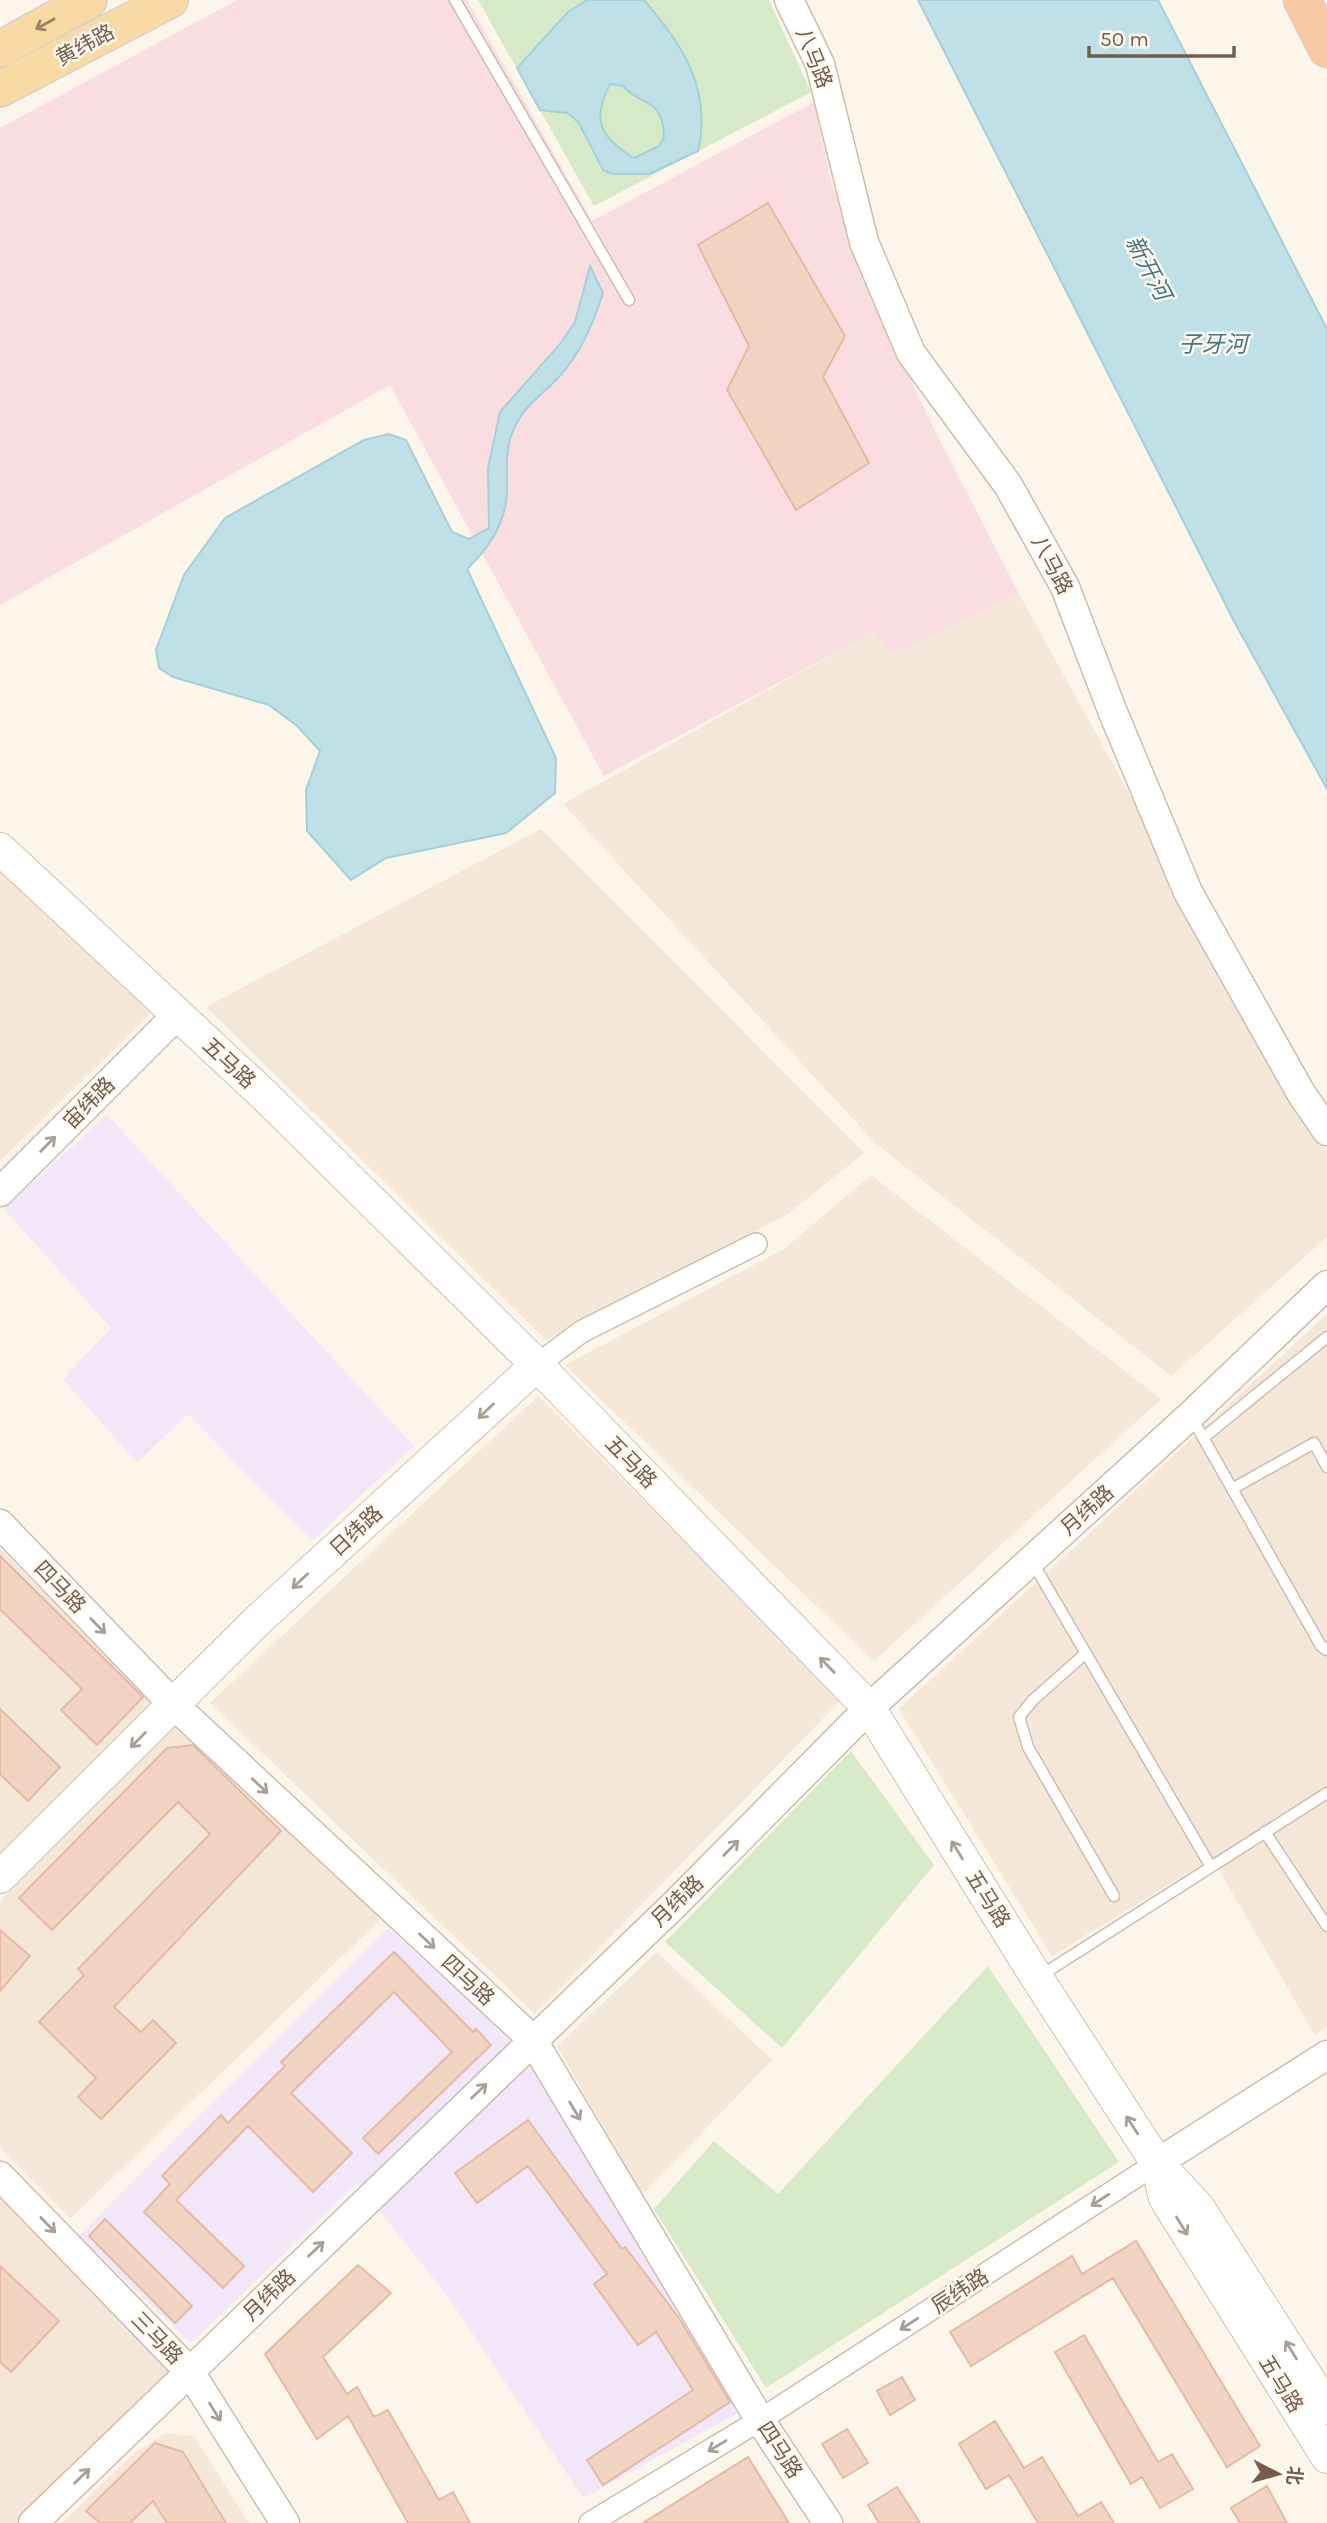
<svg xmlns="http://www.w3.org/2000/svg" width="1327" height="2523" viewBox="0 0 1327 2523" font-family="Karla,'Noto Sans SC',sans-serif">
	<rect width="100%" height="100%" fill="#fcf5ea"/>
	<path fill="#f4e7d8" d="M1019,594L1327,1152V1237L1171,1376L876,1144L563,804L873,632L891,655Z
		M541,829L864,1153L788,1214L546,1340L206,1007Z
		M0,868L152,1012L0,1161Z
		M871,1175L1161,1399L874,1661L565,1365L784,1249Z
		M1327,1314V2027L1315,2035L1212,1858L1052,1956L899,1709Z
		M538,1396L842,1699L535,2014L210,1703Z
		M0,1548L155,1705L0,1855Z
		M173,1725L382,1918L70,2219L0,2147V1901Z
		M657,1952L772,2060L642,2195L557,2046Z
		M0,2198L171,2374L16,2523H0Z
		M165,2433L194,2436L249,2523H62L133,2454Z"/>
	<path fill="#f2e6f9" d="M107,1115L414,1446L312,1541L188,1414L137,1463L63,1379L111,1328L4,1209Z
		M388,1928L534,2059L743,2410L583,2498L449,2298L357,2183L191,2343L78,2236Z"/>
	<path fill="#fadde0" d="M237,0H467L592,221L814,102L830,178L877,308L934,429L1019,594L891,655L873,632L604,776L390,385L0,605V128Z"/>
	<path fill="#d6eac7" d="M478,0H769L811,92L594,206Z
		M851,1751L934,1865L782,2048L665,1942Z
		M988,1966L1119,2162L766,2388L654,2209L714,2141L778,2194Z"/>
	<path fill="#bee0e6" stroke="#a4d0d8" stroke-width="2" fill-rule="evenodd" d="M587,0H644C683,45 712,89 698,151L649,174H613L603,170L579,123L568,113L540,110L517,68L568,12ZM610,84L623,86C643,108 663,97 664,137L659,146L634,158C600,137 591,120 610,84Z
		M918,0H1158L1327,329V789L1235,623Z
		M590,266L603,293C593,324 581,353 558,378C541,396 523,406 513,431C505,450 507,469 507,489C507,522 489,548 467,569L556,758L555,793L506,833L386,858L351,880L307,831L306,790L320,751L297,726L269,705L173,677L159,668L156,650L184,575L225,518L364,440L389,434L406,440L452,532L469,539L489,528L488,468L500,412L560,344L575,322Z"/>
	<path fill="#f1d4c2" stroke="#e4bba2" stroke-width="2" d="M768,203L845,336L823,377L869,463L796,510L727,390L749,346L698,245Z
		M0,1556L143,1697L97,1745L61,1710L82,1689L0,1609Z
		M0,1709L60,1767L28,1801L0,1774Z
		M193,1745L281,1831L114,2007L141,2032L153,2020L176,2043L101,2119L78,2097L96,2078L39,2022L84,1975L78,1969L210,1834L178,1802L52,1930L19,1898L167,1748Z
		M0,1930L30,1956L0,1991Z
		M394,1952L473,2032L476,2029L491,2045L378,2154L363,2138L452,2052L394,1992L291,2093L352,2153L313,2192L248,2126L176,2200L244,2266L223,2288L144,2212L170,2184L162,2176L221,2115L228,2123L285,2066L281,2062Z
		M528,2120L622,2249L625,2247L679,2318L730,2402L603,2485L587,2460L693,2390L656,2332L638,2345L594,2284L607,2274L528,2166L477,2203L455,2173Z
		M105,2219L192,2306L175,2323L89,2236Z
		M1136,2241L1260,2446L1227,2467L1113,2278L971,2366L950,2332L1072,2256L1082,2274Z
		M358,2265L391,2293L323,2357L347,2394L357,2387L374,2417L388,2410L439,2500L453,2492L470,2523H408L348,2416L317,2439L265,2354Z
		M0,2266L59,2321L11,2372L0,2362Z
		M1084,2335L1158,2462L1172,2454L1193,2489L1160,2508L1142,2477L1131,2484L1055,2352Z
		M902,2377L915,2400L890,2415L877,2391Z
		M995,2421L1024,2468L1042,2457L1078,2516L1101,2502L1114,2523H1038L1009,2475L986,2489L959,2444Z
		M847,2429L868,2463L843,2478L822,2444Z
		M155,2443L183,2452L226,2523H167L153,2501L130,2523H100L86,2511Z
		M748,2457L789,2523H643Z
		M1267,2486L1287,2523H1240L1231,2508Z
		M897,2487L920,2523H879L868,2505Z"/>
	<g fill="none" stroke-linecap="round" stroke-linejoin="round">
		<g stroke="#cebdaf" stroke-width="13">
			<path id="service" d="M455,0L629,300
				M1192,1418L1321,1646L1327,1650
				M1203,1438L1327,1337
				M1232,1489L1314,1443L1327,1467
				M1033,1563L1211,1867
				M1086,1653L1033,1700L1019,1717L1028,1747L1114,1896
				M1265,1832L1327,1926
				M1040,1976L1327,1793"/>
		</g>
		<g stroke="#cebdaf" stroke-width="24">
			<path id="minor" d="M537,1365L581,1332L756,1244
				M590,2523L760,2420L1157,2163"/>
		</g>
		<g stroke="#cebdaf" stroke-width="31">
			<path id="tertiary" d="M789,0L820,64L864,242L911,353L1008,485L1065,587L1112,710L1188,892L1301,1093L1327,1131
				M0,1192L177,1015
				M0,1524L174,1705L532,2039L760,2420L828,2523
				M1157,2163L1327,2055
				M0,2176L190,2372L285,2523
				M33,2523L673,1906L869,1708L1191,1415L1327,1285"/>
		</g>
		<g stroke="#d4bfaf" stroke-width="34">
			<path id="secondary" d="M0,849L262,1093L537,1365L869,1708L1037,1978L1157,2163L1198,2207L1327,2408
				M0,1877L257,1621L537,1365
				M1159,2171L1165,2198L1327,2457"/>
		</g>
		<g stroke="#d9d1cd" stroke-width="38">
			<path id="primary" d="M0,49L89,0
				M0,89L170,0"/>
		</g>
		<g stroke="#d9d1cd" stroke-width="39">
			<path id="trunk" d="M1302,0L1327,49"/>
		</g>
		<use href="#service" stroke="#fff" stroke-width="10"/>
		<use href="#minor" stroke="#fff" stroke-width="21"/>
		<use href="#tertiary" stroke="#fff" stroke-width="28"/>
		<use href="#secondary" stroke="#fff" stroke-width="32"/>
		<use href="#primary" stroke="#f9d9a4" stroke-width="35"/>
		<use href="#trunk" stroke="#f7c8a3" stroke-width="37"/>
	</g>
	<defs><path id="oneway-shaft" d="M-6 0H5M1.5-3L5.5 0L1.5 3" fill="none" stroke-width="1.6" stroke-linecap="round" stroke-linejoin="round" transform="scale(1.75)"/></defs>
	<use stroke="#9e8267" href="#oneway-shaft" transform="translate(45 24) rotate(151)"/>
	<g stroke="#ad9d94">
		<use href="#oneway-shaft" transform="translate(48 1144) rotate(-45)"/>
		<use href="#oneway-shaft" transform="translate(486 1411) rotate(137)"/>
		<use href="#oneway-shaft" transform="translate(300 1581) rotate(137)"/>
		<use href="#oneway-shaft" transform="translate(98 1626) rotate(46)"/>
		<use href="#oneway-shaft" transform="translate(827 1665) rotate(-134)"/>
		<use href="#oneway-shaft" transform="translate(138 1740) rotate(135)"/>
		<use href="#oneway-shaft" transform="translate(260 1786) rotate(43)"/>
		<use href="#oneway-shaft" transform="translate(731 1848) rotate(-45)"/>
		<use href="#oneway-shaft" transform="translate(957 1850) rotate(-122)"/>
		<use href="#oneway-shaft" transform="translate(427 1941) rotate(43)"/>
		<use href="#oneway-shaft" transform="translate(479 2091) rotate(-44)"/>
		<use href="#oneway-shaft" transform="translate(575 2111) rotate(59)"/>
		<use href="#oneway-shaft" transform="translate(1132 2125) rotate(-123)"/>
		<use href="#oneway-shaft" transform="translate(1100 2200) rotate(147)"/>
		<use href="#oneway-shaft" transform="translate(48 2225) rotate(46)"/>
		<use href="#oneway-shaft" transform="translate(1182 2226) rotate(58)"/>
		<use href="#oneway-shaft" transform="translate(316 2249) rotate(-44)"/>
		<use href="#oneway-shaft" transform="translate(909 2324) rotate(147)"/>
		<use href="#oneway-shaft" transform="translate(1291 2350) rotate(-122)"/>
		<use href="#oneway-shaft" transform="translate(215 2412) rotate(58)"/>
		<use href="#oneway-shaft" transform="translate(717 2446) rotate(149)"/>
		<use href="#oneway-shaft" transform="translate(82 2476) rotate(-44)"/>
	</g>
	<g text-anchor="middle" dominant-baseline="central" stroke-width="5" stroke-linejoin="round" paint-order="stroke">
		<g font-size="21" fill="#775c4d" stroke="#fff9f0">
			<text transform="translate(85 45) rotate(-28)">黄纬路</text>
			<text transform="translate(814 58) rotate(68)">八马路</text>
			<text transform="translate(1052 565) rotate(62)">八马路</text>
			<text transform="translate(229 1063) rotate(43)">五马路</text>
			<text transform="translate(89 1103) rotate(-45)">宙纬路</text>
			<text transform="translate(631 1462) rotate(46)">五马路</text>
			<text transform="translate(1087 1510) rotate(-42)">月纬路</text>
			<text transform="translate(356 1531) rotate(-43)">日纬路</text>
			<text transform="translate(60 1587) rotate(46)">四马路</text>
			<text transform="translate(988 1899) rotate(58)">五马路</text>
			<text transform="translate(677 1901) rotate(-44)">月纬路</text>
			<text transform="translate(468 1980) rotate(43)">四马路</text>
			<text transform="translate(960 2291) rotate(-33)">辰纬路</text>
			<text transform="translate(269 2295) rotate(-44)">月纬路</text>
			<text transform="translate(157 2338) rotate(46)">三马路</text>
			<text transform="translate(1281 2384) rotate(58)">五马路</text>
			<text transform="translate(780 2450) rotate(57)">四马路</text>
		</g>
		<g font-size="23" font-style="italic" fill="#437883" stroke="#fff9f0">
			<text transform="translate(1148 268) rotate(62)">新开河</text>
			<text x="1213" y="344">子牙河</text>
		</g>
	</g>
	<g transform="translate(1278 2474) rotate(96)" stroke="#fff9f0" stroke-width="5" paint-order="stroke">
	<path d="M0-5L12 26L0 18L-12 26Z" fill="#775c4d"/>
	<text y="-10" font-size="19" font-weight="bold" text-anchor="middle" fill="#775c4d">北</text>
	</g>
	<path d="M1089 46v10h145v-10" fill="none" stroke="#775c4d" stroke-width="3.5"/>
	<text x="1100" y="46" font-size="21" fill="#775c4d" stroke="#fff9f0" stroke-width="5" paint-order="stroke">50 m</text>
</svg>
